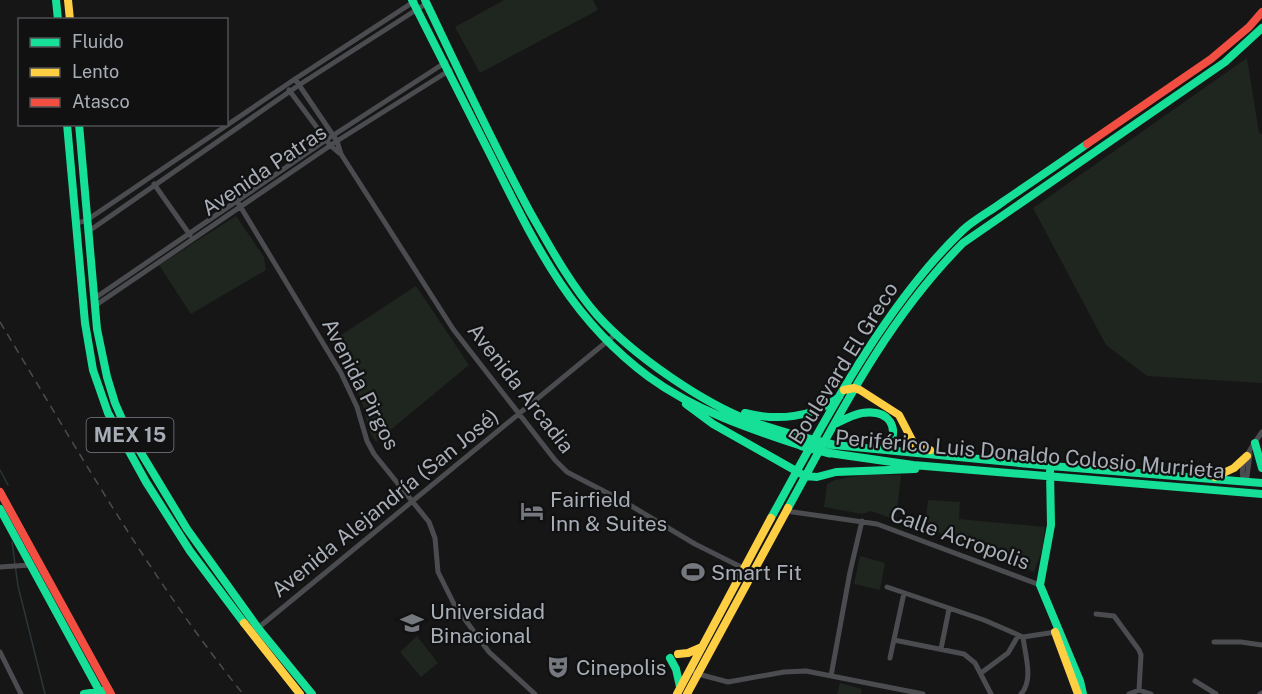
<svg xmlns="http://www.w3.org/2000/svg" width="1262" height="694" viewBox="0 0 1262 694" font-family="'Public Sans',sans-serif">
	<rect width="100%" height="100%" fill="#161617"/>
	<path fill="#1f251f" d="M504,0H593L598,10L480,73L455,27Z
		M1247,58L1259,133L1262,134V383L1147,376L1106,345L1033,208Z
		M236,216L264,257L266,270L191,314L159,265Z
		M416,286L469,365L376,442C367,431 367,419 363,406C356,383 343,362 332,341Z
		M867,474L901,475L896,520L871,511L862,514L824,507L827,484L835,480Z
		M928,500L960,502L959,519L1045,527L1042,550L1034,572L925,527Z
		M860,556L885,563L880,590L854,584Z
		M417,636L438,663L421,677L400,652Z
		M840,683L862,689L861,694H837Z"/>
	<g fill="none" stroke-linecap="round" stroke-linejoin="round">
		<path stroke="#2c3539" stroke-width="1.5" d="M0,470L8,485
			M12,542L18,586L45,694"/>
		<path stroke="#4b4c4f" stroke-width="5" d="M295,79L337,141L341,154L453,329L555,460L567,472L623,501L695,544L745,569
			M289,90L330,145L339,153
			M154,184L190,235
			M237,201L341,373L357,407L367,441L374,454L429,522L435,538L438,572L455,606L489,652L535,694
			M75,224L87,220L295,79L415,1
			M89,231L299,85L427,3
			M95,298L326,140L446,62
			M96,305L337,141L450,70
			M1244,481C1237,465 1253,445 1262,432
			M1244,481L1247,477L1250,454
			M786,511L877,524L1040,585
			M0,567L30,565
			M887,587L984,620L1023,637L1056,632
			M1096,614L1114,616L1139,650L1141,655L1139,690
			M258,628L616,334
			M894,640L964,654L975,663L991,694
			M1214,642H1241L1262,645
			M941,649L949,609
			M0,652L21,694
			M890,658L904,593
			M690,669L698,674L728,682L784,672L806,671L923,694
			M981,673L1008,653L1018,636
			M831,676L850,572L862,521
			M1195,681L1216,694
			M1021,694C1034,680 1025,655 1023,637
			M1129,694L1139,690L1151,694
			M1260,694L1262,693"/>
		<path stroke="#16e098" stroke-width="8" d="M56,0L58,20
			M412,0C439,53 465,105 492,158C535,244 570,319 649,377C694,410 750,429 802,446
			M425,0C459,71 492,142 530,212C550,247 570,284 597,315C633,355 702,403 753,422C770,428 788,433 805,438
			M67,124L85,323L93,370L108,413L146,482L190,551L244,623
			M79,124L97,329L107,377L115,403L126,428L187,529L258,628L312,694
			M686,404L713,424L805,476L817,477L836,472L915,469
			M745,413C777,421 813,418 839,397
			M835,424C843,420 852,415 862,413C889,409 901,427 887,450
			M1255,443L1262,468
			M834,445L1051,466L1262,483
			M829,453L913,465L1262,494
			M1050,471L1051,525L1040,585L1080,681L1083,694
			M788,508C839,415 887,319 963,243L1225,62L1262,28
			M0,509L101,694
			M771,518C824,422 884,305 963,230C975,219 991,211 1004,201C1032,182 1060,163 1087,144
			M670,658L676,669L680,687
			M84,694L103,691"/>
		<path stroke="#ffcf43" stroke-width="8" d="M68,0L70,20
			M844,390L854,388L860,390L899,415L914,444L930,450
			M1215,477L1234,468L1247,456
			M244,623L300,694
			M1055,632L1078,694
			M678,654L688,653L702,647
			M677,694L771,518
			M687,694L788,508"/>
		<path stroke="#f24e42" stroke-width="8" d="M1087,144L1211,59L1249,27L1262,12
			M0,492L111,694"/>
		<path stroke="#4b4c4e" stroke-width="1.5" stroke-dasharray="8 6" stroke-linecap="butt" d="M0,322C77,449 150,578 243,694"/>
		<path stroke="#16e098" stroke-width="9" d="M805,438L834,445
			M802,446L829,453"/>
	</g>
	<defs>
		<g id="hotel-bare" transform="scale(1.8)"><path d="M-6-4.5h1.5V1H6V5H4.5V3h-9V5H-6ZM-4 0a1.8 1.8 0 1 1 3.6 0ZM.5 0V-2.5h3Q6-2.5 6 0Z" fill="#75797f" stroke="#111112" stroke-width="2.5" paint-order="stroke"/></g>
		<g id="stadium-bare" transform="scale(1.8)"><path d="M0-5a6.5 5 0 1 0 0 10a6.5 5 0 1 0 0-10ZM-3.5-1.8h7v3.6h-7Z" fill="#75797f" stroke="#111112" stroke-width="2.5" paint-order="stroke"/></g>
		<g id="university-bare" transform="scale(1.8)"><path d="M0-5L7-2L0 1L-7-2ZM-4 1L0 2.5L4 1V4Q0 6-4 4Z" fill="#75797f" stroke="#111112" stroke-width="2.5" paint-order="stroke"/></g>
		<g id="theatre-bare" transform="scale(1.8)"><path d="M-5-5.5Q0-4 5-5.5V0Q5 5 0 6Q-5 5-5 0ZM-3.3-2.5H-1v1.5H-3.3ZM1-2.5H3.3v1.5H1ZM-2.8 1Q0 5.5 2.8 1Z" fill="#75797f" stroke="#111112" stroke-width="2.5" paint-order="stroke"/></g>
	</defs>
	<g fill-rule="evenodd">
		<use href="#hotel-bare" x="532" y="511"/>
		<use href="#stadium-bare" x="693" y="572"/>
		<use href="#university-bare" x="412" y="623"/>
		<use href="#theatre-bare" x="558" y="667"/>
	</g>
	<g text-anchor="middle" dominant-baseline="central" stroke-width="4.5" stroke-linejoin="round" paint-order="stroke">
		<rect fill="#111112" stroke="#7b7f86" stroke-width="1.5" x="86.5" y="418" width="87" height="34" rx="4.5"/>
		<g font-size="20" font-weight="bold" fill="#a8aeb7">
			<text x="130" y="435">MEX 15</text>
		</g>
		<g font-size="21" fill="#a8aeb7" stroke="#111112">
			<text transform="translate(264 170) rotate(-34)">Avenida Patras</text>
			<text transform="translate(843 363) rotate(-58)">Boulevard El Greco</text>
			<text transform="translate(361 384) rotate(63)">Avenida Pirgos</text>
			<text transform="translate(521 388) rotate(52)">Avenida Arcadia</text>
			<text transform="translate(1030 454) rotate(5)">Periférico Luis Donaldo Colosio Murrieta</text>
			<text transform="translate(385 503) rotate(-39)">Avenida Alejandría (San José)</text>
			<text transform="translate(960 538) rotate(20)">Calle Acropolis</text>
		</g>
		<g font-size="21" fill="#a8aeb7" stroke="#111112" text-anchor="start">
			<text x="550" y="499">Fairfield<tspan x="550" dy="24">Inn &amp; Suites</tspan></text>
			<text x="711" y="572">Smart Fit</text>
			<text x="430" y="611">Universidad<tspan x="430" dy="24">Binacional</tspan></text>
			<text x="576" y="667">Cinepolis</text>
		</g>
	</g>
	<rect x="18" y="18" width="210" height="108" fill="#111112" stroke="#4d5054" stroke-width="1.5"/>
	<rect x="30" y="38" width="30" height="9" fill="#16e098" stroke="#4d5054" stroke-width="1.5"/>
	<text x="72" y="48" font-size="18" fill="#a8aeb7">Fluido</text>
	<rect x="30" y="68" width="30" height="9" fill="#ffcf43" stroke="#4d5054" stroke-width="1.5"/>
	<text x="72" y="78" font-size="18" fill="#a8aeb7">Lento</text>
	<rect x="30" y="98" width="30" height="9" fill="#f24e42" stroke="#4d5054" stroke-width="1.5"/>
	<text x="72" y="108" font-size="18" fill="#a8aeb7">Atasco</text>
</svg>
